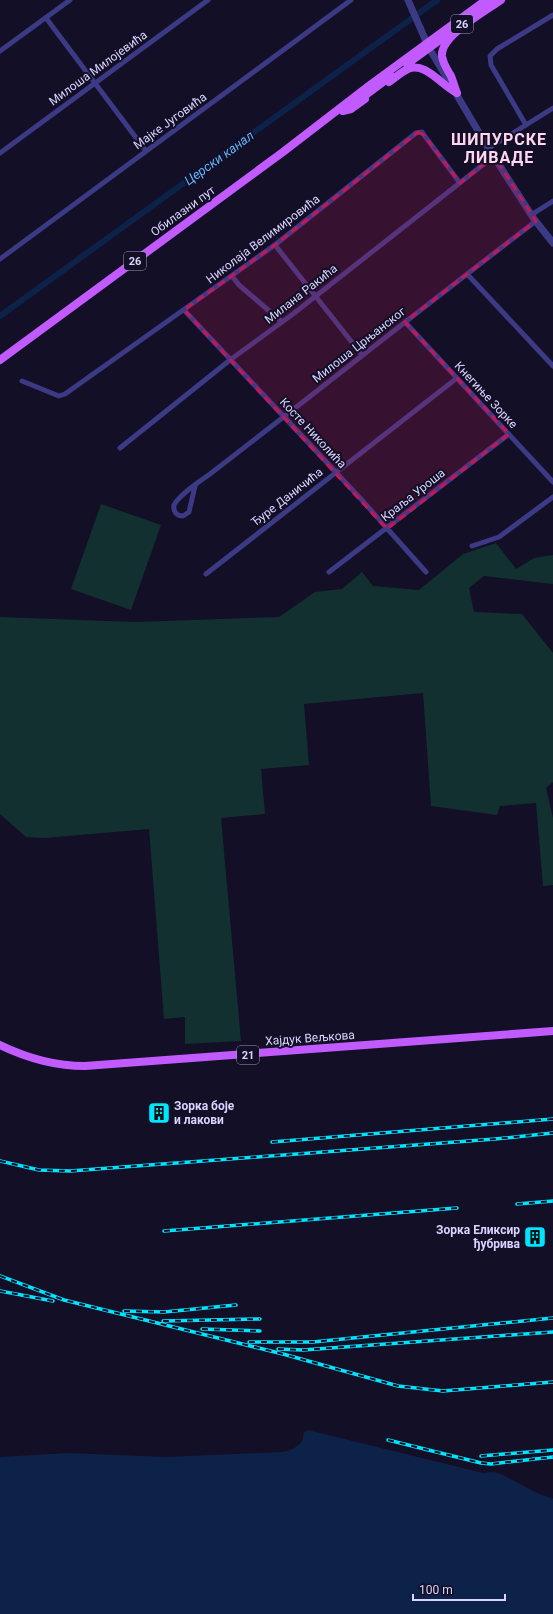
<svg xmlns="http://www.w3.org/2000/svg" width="553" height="1614" viewBox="0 0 553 1614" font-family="Roboto,sans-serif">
	<rect width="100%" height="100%" fill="#130f26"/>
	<path fill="#12302f" d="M101,504L161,525L131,610L71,589Z
		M496,543L516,569L534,558L553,555V584L484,576L469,588L474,612L522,614L553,653V782L546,788L553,818V885L543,886L536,803L500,806L497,815L431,806L423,693L304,704L309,765L261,769L265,814L221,818L241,1041L185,1044V1017L164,1019L149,829L45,838L26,837L0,814V617L135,622L279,617L315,592L342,589L362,572L373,586L419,590L463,554Z"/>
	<path fill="#0c2248" d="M308,1430L483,1473L494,1472L503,1475L537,1493L553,1499V1614H0V1457L68,1453L165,1457L282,1452C289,1451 300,1447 303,1439C303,1437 303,1434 304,1432Z"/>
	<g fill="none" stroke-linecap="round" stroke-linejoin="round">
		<path stroke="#0c2248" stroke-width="6" d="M0,316L437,0"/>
		<path stroke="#3d3a85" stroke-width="5" d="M46,18L146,151
			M0,51L70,0
			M526,125L491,65L490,56L497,49L553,15
			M489,148L553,108
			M0,153L208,0
			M531,215L553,201
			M275,245L362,355
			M0,259L351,0
			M467,274L553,366
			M232,276L239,285L282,322
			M184,310L360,498L426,572
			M405,322L553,482
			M22,381L54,394L59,396L65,394L276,244L416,133L422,132L424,135L460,183
			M120,448L230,360L293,314L494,156
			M195,486L189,512L183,516C176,516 173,511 174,505C180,494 199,482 210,474C319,390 426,305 536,221
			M472,546L499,537L553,497
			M329,572L509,434
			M206,574L457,378"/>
		<path stroke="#3d3a85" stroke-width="7" d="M408,0L429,48L487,146L534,219L553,243"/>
		<path stroke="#c25bff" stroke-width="8" d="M483,9L495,0
			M407,64L451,32
			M389,82C395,78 401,72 408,69C425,61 442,86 457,93
			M457,93C455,88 453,81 451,76C447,69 443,64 442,56C440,36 486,11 501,0
			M359,100L391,76
			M343,111L351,109L365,99
			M0,360L283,152L370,85L486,0
			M0,1045C27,1058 55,1066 85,1066L553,1031"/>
		<g stroke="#00e5ff" stroke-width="3.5">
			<path id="rail" d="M272,1142L553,1119
				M0,1161L39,1170L70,1171L495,1139L553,1133
				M517,1204L553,1201
				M164,1231L457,1208
				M0,1276L64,1300L283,1354L398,1386L443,1391L553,1382
				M0,1291L53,1301
				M124,1311L164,1312L236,1305
				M163,1321L260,1319
				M202,1329L260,1331
				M249,1342H313L553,1318
				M278,1349L303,1350L553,1332
				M388,1440L481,1463L491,1464L553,1457
				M481,1456L553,1450"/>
		</g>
		<use href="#rail" stroke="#130f26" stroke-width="2" stroke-dasharray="6" stroke-linecap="butt"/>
	</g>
	<path fill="#c2185b" fill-opacity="0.2" stroke="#c2185b" stroke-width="3" stroke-dasharray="8 5" stroke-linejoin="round" d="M418,132L424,135L460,183L494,156L536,221L405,322L509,434L387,529L184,310L276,244Z"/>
	<defs>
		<g id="building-square" transform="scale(1.15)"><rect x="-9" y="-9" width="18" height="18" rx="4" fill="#00e5ff" stroke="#130f26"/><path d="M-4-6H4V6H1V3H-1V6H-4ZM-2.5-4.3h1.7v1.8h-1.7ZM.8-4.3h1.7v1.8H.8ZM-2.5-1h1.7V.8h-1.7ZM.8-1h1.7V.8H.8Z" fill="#111"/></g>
	</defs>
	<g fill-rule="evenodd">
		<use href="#building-square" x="159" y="1113"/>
		<use href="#building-square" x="535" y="1237"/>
	</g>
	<g text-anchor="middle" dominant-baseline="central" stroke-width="4" stroke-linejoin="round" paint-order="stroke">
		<g fill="#130f26" stroke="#9e99be" stroke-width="1">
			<rect x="451" y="15" width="22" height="18" rx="3"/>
			<rect x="124" y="252" width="22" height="18" rx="3"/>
			<rect x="237" y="1046" width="22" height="18" rx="3"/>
		</g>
		<g font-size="11" font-weight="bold" fill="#d9d4ff">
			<text x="462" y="24">26</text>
			<text x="135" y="261">26</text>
			<text x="248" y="1055">21</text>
		</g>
		<g font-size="12" fill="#d9d4ff" stroke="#130f26">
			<text transform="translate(98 68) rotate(-36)">Милоша Милојевића</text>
			<text transform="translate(170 121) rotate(-36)">Мајке Југовића</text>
			<text transform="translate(183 211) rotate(-36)">Обилазни пут</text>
			<text transform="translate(263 239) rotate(-37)">Николаја Велимировића</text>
			<text transform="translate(301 294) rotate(-38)">Милана Ракића</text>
			<text transform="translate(359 345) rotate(-38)">Милоша Црњанског</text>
			<text transform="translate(486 395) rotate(47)">Кнегиње Зорке</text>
			<text transform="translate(313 433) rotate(47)">Косте Николића</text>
			<text transform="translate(413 495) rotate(-38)">Краља Уроша</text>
			<text transform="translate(287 497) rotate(-38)">Ђуре Даничића</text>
			<text transform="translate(310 1038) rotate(-4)">Хајдук Вељкова</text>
		</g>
		<g font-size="12" font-weight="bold" fill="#d9d4ff" stroke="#130f26" text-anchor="start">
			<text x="174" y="1106">Зорка боје<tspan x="174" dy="14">и лакови</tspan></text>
			<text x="520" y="1230" text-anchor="end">Зорка Еликсир<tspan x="520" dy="14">ђубрива</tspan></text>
		</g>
		<g font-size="13" font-style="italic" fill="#62b6ff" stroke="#130f26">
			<text transform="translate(219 158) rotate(-36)">Церски канал</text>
		</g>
		<g font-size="16" font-weight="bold" letter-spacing="1" fill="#ffd6f0" stroke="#130f26">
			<text x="499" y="139">ШИПУРСКЕ<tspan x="499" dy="18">ЛИВАДЕ</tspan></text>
		</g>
	</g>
	<path d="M413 1594v6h92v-6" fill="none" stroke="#d9d4ff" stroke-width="2"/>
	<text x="419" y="1594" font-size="12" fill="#d9d4ff" stroke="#130f26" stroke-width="3" paint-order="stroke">100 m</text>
</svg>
